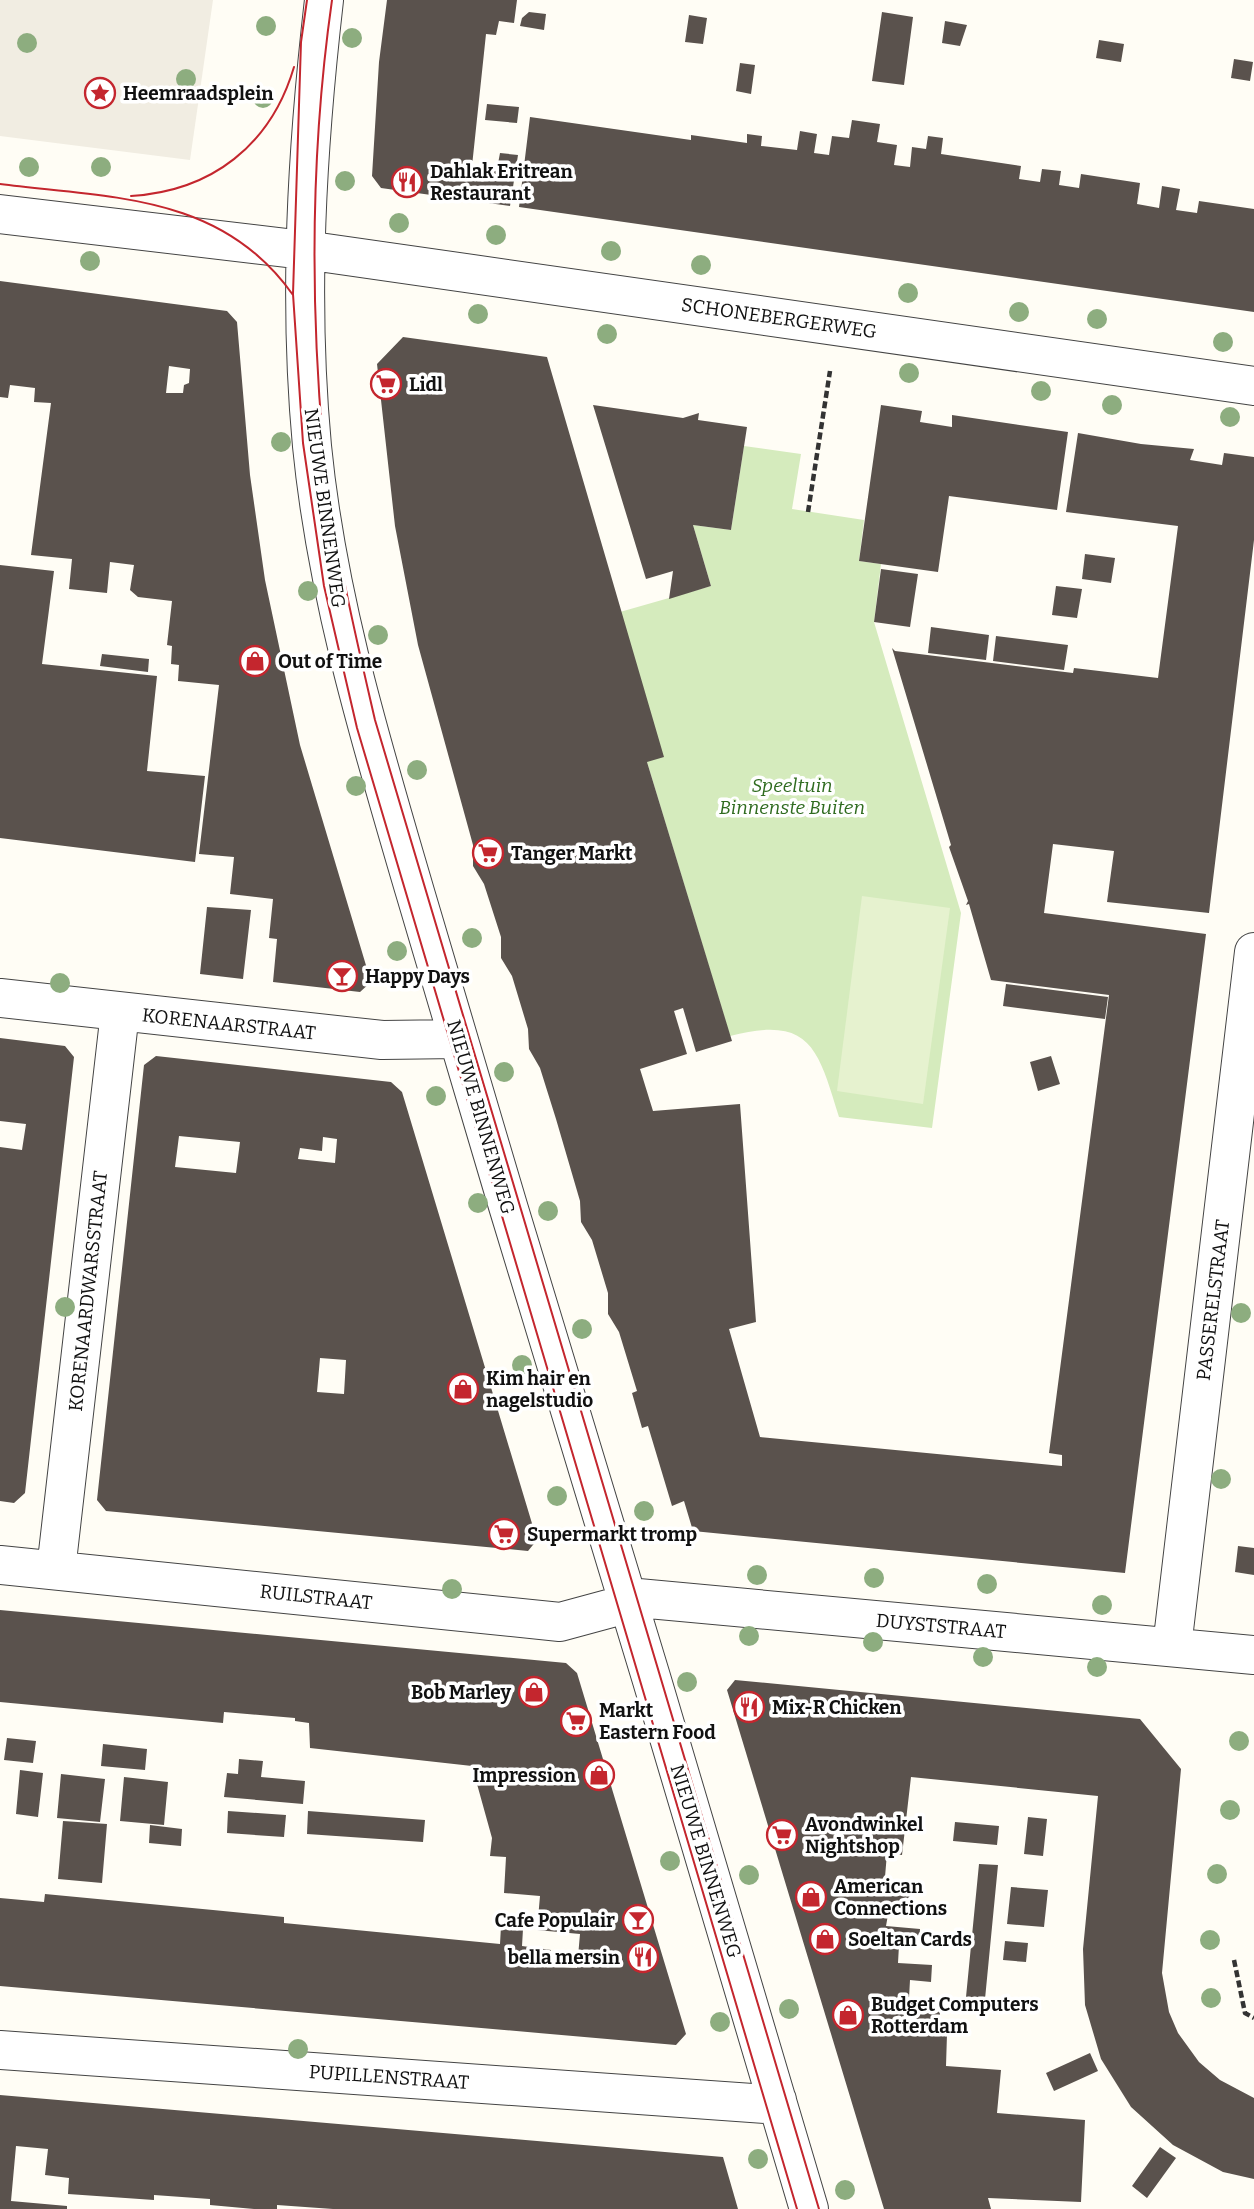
<svg xmlns="http://www.w3.org/2000/svg" width="1254" height="2209" viewBox="0 0 1254 2209" font-family="Bitter,serif">
	<rect width="100%" height="100%" fill="#fffdf5"/>
	<path fill="#d5ebbd" d="M744,446L801,454L792,509L864,520L859,561L881,564L874,622L961,913L932,1128L839,1117C818,1049 811,1015 730,1036L647,762L620,612L711,586L693,525L731,530Z"/>
	<path fill="#e6f2cf" d="M862,896L950,908L923,1104L837,1091Z"/>
	<path fill="#f1ede2" d="M0,0H213L190,160L0,136Z"/>
	<path fill="#5a524d" fill-rule="evenodd" d="M387,0H517L514,23L499,21L496,35L486,34L472,166L497,169L500,153L518,155L510,206L381,188L372,176L379,62Z
		M529,12L546,14L544,30L520,26L522,18Z
		M882,12L913,17L904,85L872,81Z
		M689,15L707,18L703,44L685,42Z
		M945,21L967,25L960,46L942,43Z
		M1099,40L1124,44L1121,62L1096,58Z
		M1234,59L1253,62L1250,81L1231,78Z
		M740,63L755,65L751,94L736,91Z
		M487,104L519,107L517,123L485,120Z
		M530,117L691,140V135L747,143V134L762,136L761,146L797,150L800,131L817,134L814,153L829,155L832,136L849,138L852,120L880,124L877,142L897,145L894,165L910,167L912,147L926,149L928,136L943,138L941,154L1021,166L1019,179L1040,182L1042,169L1061,171L1059,185L1079,188L1081,174L1140,183L1137,204L1159,208L1162,186L1180,189L1176,210L1197,213L1199,201L1254,209V312L519,207Z
		M0,281L227,311L237,322L250,475L265,580L300,745L371,982L360,992L273,982L277,939L269,938L273,899L230,894L234,857L199,854L219,685L178,681L179,665L171,664L172,646L167,645L172,601L138,597L130,590L134,565L110,562L107,593L69,589L72,559L31,555L51,403L34,402L35,388L10,385L8,398L0,397ZM169,366L190,369L189,383L184,385L183,393H166Z
		M403,337L547,357L664,757L647,762L732,1041L696,1052L683,1008L674,1011L687,1054L640,1069L653,1111L740,1104L756,1322L729,1329L760,1437L1062,1466V1455L1049,1453L1109,995L991,980L969,904L966,905L968,901L949,847L951,845L892,648L895,651L1073,673L1074,668L1158,678L1178,526L1066,512L1078,433L1141,444L1194,449L1190,460L1222,465L1224,453L1254,457V540L1209,913L1107,902L1114,851L1053,844L1044,913L1206,934L1125,1573L693,1531L684,1501L672,1506L648,1426L642,1428L632,1393L637,1391L619,1332L608,1314V1293L592,1240L581,1222L580,1201L556,1119L540,1068L529,1049L528,1029L512,976L501,958V937L484,884L473,866V845L418,645L395,526L377,364Z
		M593,405L683,418L699,413L698,420L747,427L731,530L693,525L711,586L669,599L673,571L646,579Z
		M881,405L922,411L920,422L952,427V415L1068,432L1057,510L949,496L938,572L859,561Z
		M1085,554L1115,558L1111,583L1082,579Z
		M0,565L54,571L42,664L157,676L147,771L205,776L195,862L0,838Z
		M881,569L918,574L910,627L874,622Z
		M1056,586L1082,589L1077,618L1052,615Z
		M931,627L989,635L986,660L928,653Z
		M996,636L1068,645L1064,670L993,661Z
		M102,654L149,659L148,672L100,666Z
		M207,907L251,910L243,979L200,974Z
		M1006,984L1108,997L1105,1019L1003,1006Z
		M0,1038L65,1046L74,1057L25,1493L14,1503L0,1501V1147L22,1150L26,1124L0,1121Z
		M156,1056L391,1082L402,1092L537,1540L528,1551L106,1511L97,1500L144,1065ZM179,1136L240,1142L236,1173L175,1167ZM323,1137L337,1139L335,1163L298,1159L300,1148L322,1151ZM320,1358L346,1360L344,1394L317,1392Z
		M1051,1056L1060,1084L1038,1091L1030,1062Z
		M1238,1546L1254,1548V1575L1235,1572Z
		M0,1610L566,1663L577,1673L686,2034L676,2045L0,1986V1898L44,1902L45,1894L213,1910L284,1917V1923L500,1944L501,1926L523,1929L522,1946L551,1950L549,1966L577,1968L580,1934L537,1930L540,1896L504,1893L506,1857L490,1856L492,1838L472,1766L310,1748L309,1723L295,1721V1718L224,1712L223,1723L0,1702Z
		M735,1680L1140,1719L1181,1769L1162,1973L1169,2012L1178,2033L1199,2062L1220,2080L1254,2098V2179L1223,2172L1173,2145L1131,2107L1101,2059L1085,2005L1083,1949L1098,1796L911,1777L902,1855L887,1853L884,1889L910,1891L908,1911L889,1909L886,1926L920,1929L919,1946L899,1945L898,1963L932,1965L931,1982L910,1980L909,1998L941,2001L938,2033L947,2034L946,2066L1001,2070L997,2113L1085,2120L1081,2202L988,2198L991,2209H884L727,1690Z
		M7,1738L36,1741L33,1763L4,1760Z
		M103,1744L147,1749L145,1770L101,1766Z
		M239,1759L263,1761L261,1777L305,1781L303,1804L224,1797L227,1773L238,1774Z
		M20,1770L43,1773L38,1817L16,1814Z
		M61,1774L105,1779L100,1822L57,1818Z
		M124,1777L168,1782L164,1825L120,1821Z
		M228,1811L286,1815L284,1837L227,1833Z
		M308,1811L425,1820L423,1842L307,1834Z
		M1028,1817L1047,1819L1043,1856L1024,1854Z
		M63,1821L107,1824L102,1883L58,1879Z
		M955,1822L999,1826L997,1845L953,1841Z
		M150,1825L182,1829L181,1846L149,1843Z
		M979,1864L998,1865L985,1999L966,1997Z
		M1011,1887L1048,1890L1044,1927L1007,1924Z
		M1005,1941L1028,1943L1026,1962L1003,1960Z
		M1090,2053L1098,2071L1054,2091L1046,2073Z
		M0,2095L723,2157L738,2209H333L277,2205V2209H254L210,2205V2199L154,2195V2200L68,2194L69,2178L45,2175L48,2149L16,2146L11,2201L67,2206V2209H0Z
		M1160,2147L1176,2158L1147,2198L1132,2186Z"/>
	<g fill="none" stroke-linecap="round" stroke-linejoin="round">
		<g stroke="#444" stroke-width="40">
			<path id="street" d="M324,0C307,148 298,297 312,446C327,599 372,745 415,892C458,1038 501,1185 546,1331C636,1623 722,1916 809,2209
				M0,214L312,251L1254,386
				M0,998L382,1040L458,1039
				M0,1565L560,1622L619,1606L638,1598L1254,1655
				M56,1570L120,1012
				M1172,1647L1254,952
				M0,2050L766,2104L777,2100"/>
		</g>
		<path stroke="#333" stroke-width="4.5" stroke-dasharray="7 3.5" stroke-linecap="butt" d="M808,512L830,371
			M1234,1960L1245,2013L1254,2018"/>
		<use href="#street" stroke="#fff" stroke-width="38"/>
		<path stroke="#c4262e" stroke-width="2" d="M307,0L301,42L293,294L303,443L324,586L357,728L797,2209
			M332,0C311,147 310,296 323,444C332,537 354,629 375,720L819,2209
			M0,184C112,198 222,194 293,295
			M131,196C212,191 271,145 294,67"/>
	</g>
	<g fill="#8dad7f">
		<circle cx="266" cy="26" r="10"/>
		<circle cx="352" cy="38" r="10"/>
		<circle cx="27" cy="43" r="10"/>
		<circle cx="186" cy="79" r="10"/>
		<circle cx="263" cy="98" r="10"/>
		<circle cx="29" cy="167" r="10"/>
		<circle cx="101" cy="167" r="10"/>
		<circle cx="345" cy="181" r="10"/>
		<circle cx="399" cy="223" r="10"/>
		<circle cx="496" cy="235" r="10"/>
		<circle cx="611" cy="251" r="10"/>
		<circle cx="90" cy="261" r="10"/>
		<circle cx="701" cy="265" r="10"/>
		<circle cx="908" cy="293" r="10"/>
		<circle cx="1019" cy="312" r="10"/>
		<circle cx="478" cy="314" r="10"/>
		<circle cx="1097" cy="319" r="10"/>
		<circle cx="607" cy="334" r="10"/>
		<circle cx="1223" cy="342" r="10"/>
		<circle cx="909" cy="373" r="10"/>
		<circle cx="1041" cy="391" r="10"/>
		<circle cx="1112" cy="405" r="10"/>
		<circle cx="1230" cy="417" r="10"/>
		<circle cx="281" cy="442" r="10"/>
		<circle cx="308" cy="591" r="10"/>
		<circle cx="378" cy="635" r="10"/>
		<circle cx="417" cy="770" r="10"/>
		<circle cx="356" cy="786" r="10"/>
		<circle cx="472" cy="938" r="10"/>
		<circle cx="397" cy="951" r="10"/>
		<circle cx="60" cy="983" r="10"/>
		<circle cx="504" cy="1072" r="10"/>
		<circle cx="436" cy="1096" r="10"/>
		<circle cx="478" cy="1203" r="10"/>
		<circle cx="548" cy="1211" r="10"/>
		<circle cx="65" cy="1307" r="10"/>
		<circle cx="1241" cy="1313" r="10"/>
		<circle cx="582" cy="1329" r="10"/>
		<circle cx="522" cy="1365" r="10"/>
		<circle cx="1221" cy="1479" r="10"/>
		<circle cx="557" cy="1496" r="10"/>
		<circle cx="644" cy="1511" r="10"/>
		<circle cx="757" cy="1575" r="10"/>
		<circle cx="874" cy="1578" r="10"/>
		<circle cx="987" cy="1584" r="10"/>
		<circle cx="452" cy="1589" r="10"/>
		<circle cx="1102" cy="1605" r="10"/>
		<circle cx="749" cy="1636" r="10"/>
		<circle cx="873" cy="1642" r="10"/>
		<circle cx="983" cy="1657" r="10"/>
		<circle cx="1097" cy="1667" r="10"/>
		<circle cx="687" cy="1682" r="10"/>
		<circle cx="1239" cy="1741" r="10"/>
		<circle cx="1230" cy="1810" r="10"/>
		<circle cx="670" cy="1861" r="10"/>
		<circle cx="1217" cy="1874" r="10"/>
		<circle cx="749" cy="1875" r="10"/>
		<circle cx="1210" cy="1940" r="10"/>
		<circle cx="1211" cy="1998" r="10"/>
		<circle cx="789" cy="2009" r="10"/>
		<circle cx="720" cy="2022" r="10"/>
		<circle cx="298" cy="2049" r="10"/>
		<circle cx="758" cy="2159" r="10"/>
		<circle cx="845" cy="2190" r="10"/>
	</g>
	<defs>
		<g id="sight-ring" transform="scale(1.575)"><circle r="9.5" fill="#fff" stroke="#c4262e" stroke-width="1.5"/><path d="M0-6L1.8-2.2L6-1.7L2.9 1.2L3.7 5.4L0 3.3L-3.7 5.4L-2.9 1.2L-6-1.7L-1.8-2.2Z" fill="#c4262e"/></g>
		<g id="restaurant-ring" transform="scale(1.575)"><circle r="9.5" fill="#fff" stroke="#c4262e" stroke-width="1.5"/><path d="M-5-6h1v4h1v-4h1v4h1v-4h1v5L-1.5 .5V6h-2V.5L-5-1ZM5-6V6H3V1.5H1.5Q1.5-4 5-6Z" fill="#c4262e"/></g>
		<g id="supermarket-ring" transform="scale(1.575)"><circle r="9.5" fill="#fff" stroke="#c4262e" stroke-width="1.5"/><path d="M-6-5.5h2.5l.6 2H6L4.5 2H-2.5L-4.4-4H-6ZM-1.5 3.2a1.3 1.3 0 1 0 .1 0ZM3 3.2a1.3 1.3 0 1 0 .1 0Z" fill="#c4262e"/></g>
		<g id="shop-ring" transform="scale(1.575)"><circle r="9.5" fill="#fff" stroke="#c4262e" stroke-width="1.5"/><path d="M-5-2.5h2.3a2.7 3.5 0 0 1 5.4 0H5L5.5 6h-11ZM-1.5-2.5h3a1.5 2.3 0 0 0-3 0Z" fill="#c4262e"/></g>
		<g id="bar-ring" transform="scale(1.575)"><circle r="9.5" fill="#fff" stroke="#c4262e" stroke-width="1.5"/><path d="M-6-5H6L.8 .8V4.5H3.5V6h-7V4.5H-.8V.8Z" fill="#c4262e"/></g>
	</defs>
	<g fill-rule="evenodd">
		<use href="#sight-ring" x="100" y="93"/>
		<use href="#restaurant-ring" x="407" y="182"/>
		<use href="#supermarket-ring" x="386" y="384"/>
		<use href="#shop-ring" x="255" y="661"/>
		<use href="#supermarket-ring" x="488" y="853"/>
		<use href="#bar-ring" x="342" y="976"/>
		<use href="#shop-ring" x="463" y="1389"/>
		<use href="#supermarket-ring" x="504" y="1534"/>
		<use href="#shop-ring" x="534" y="1692"/>
		<use href="#restaurant-ring" x="749" y="1707"/>
		<use href="#supermarket-ring" x="576" y="1721"/>
		<use href="#shop-ring" x="599" y="1775"/>
		<use href="#supermarket-ring" x="782" y="1835"/>
		<use href="#shop-ring" x="811" y="1897"/>
		<use href="#bar-ring" x="638" y="1920"/>
		<use href="#shop-ring" x="825" y="1939"/>
		<use href="#restaurant-ring" x="643" y="1957"/>
		<use href="#shop-ring" x="848" y="2015"/>
	</g>
	<g text-anchor="middle" dominant-baseline="central" stroke-width="7" stroke-linejoin="round" paint-order="stroke">
		<g font-size="19" font-weight="bold" fill="#111" stroke="#fff" text-anchor="start">
			<text x="123" y="93">Heemraadsplein</text>
			<text x="430" y="171">Dahlak Eritrean<tspan x="430" dy="22">Restaurant</tspan></text>
			<text x="409" y="384">Lidl</text>
			<text x="278" y="661">Out of Time</text>
			<text x="511" y="853">Tanger Markt</text>
			<text x="365" y="976">Happy Days</text>
			<text x="486" y="1378">Kim hair en<tspan x="486" dy="22">nagelstudio</tspan></text>
			<text x="527" y="1534">Supermarkt tromp</text>
			<text x="511" y="1692" text-anchor="end">Bob Marley</text>
			<text x="772" y="1707">Mix-R Chicken</text>
			<text x="599" y="1710">Markt<tspan x="599" dy="22">Eastern Food</tspan></text>
			<text x="576" y="1775" text-anchor="end">Impression</text>
			<text x="805" y="1824">Avondwinkel<tspan x="805" dy="22">Nightshop</tspan></text>
			<text x="834" y="1886">American<tspan x="834" dy="22">Connections</tspan></text>
			<text x="615" y="1920" text-anchor="end">Cafe Populair</text>
			<text x="848" y="1939">Soeltan Cards</text>
			<text x="620" y="1957" text-anchor="end">bella mersin</text>
			<text x="871" y="2004">Budget Computers<tspan x="871" dy="22">Rotterdam</tspan></text>
		</g>
		<g font-size="19" fill="#111" stroke="#fff">
			<text transform="translate(779 318) rotate(8)">SCHONEBERGERWEG</text>
			<text transform="translate(325 508) rotate(82)">NIEUWE BINNENWEG</text>
			<text transform="translate(229 1024) rotate(6)">KORENAARSTRAAT</text>
			<text transform="translate(481 1117) rotate(74)">NIEUWE BINNENWEG</text>
			<text transform="translate(88 1291) rotate(-84)">KORENAARDWARSSTRAAT</text>
			<text transform="translate(1213 1300) rotate(-83)">PASSERELSTRAAT</text>
			<text transform="translate(316 1597) rotate(6)">RUILSTRAAT</text>
			<text transform="translate(941 1626) rotate(5)">DUYSTSTRAAT</text>
			<text transform="translate(706 1861) rotate(73)">NIEUWE BINNENWEG</text>
			<text transform="translate(389 2077) rotate(4)">PUPILLENSTRAAT</text>
		</g>
		<g font-size="19" font-style="italic" fill="#2f6b1f" stroke="#fff">
			<text x="792" y="785">Speeltuin<tspan x="792" dy="22">Binnenste Buiten</tspan></text>
		</g>
	</g>
</svg>
